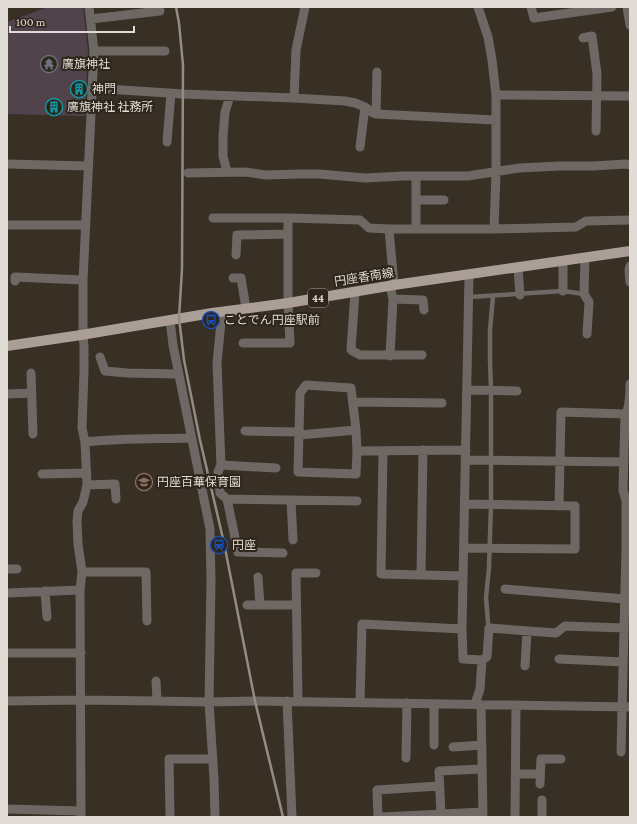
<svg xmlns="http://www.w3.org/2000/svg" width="637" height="824" viewBox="0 0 637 824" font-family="'Crimson Pro','Noto Sans JP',serif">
	<rect width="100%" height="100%" fill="#382f25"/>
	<path fill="#51434b" d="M48,7H83L88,51L85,116L7,114V22Z"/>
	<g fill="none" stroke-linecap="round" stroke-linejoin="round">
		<path stroke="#6e6864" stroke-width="4.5" d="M469,297L563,291L584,294
			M489,628L488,622L486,597L489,568L491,504V390L490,360V330L493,296"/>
		<path stroke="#6e6864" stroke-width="9" d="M478,7L488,37L492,60L496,95V172L494,229
			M531,7L534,18L612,7
			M627,7L630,25
			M91,19L160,11
			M583,38L592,36L597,74L596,131
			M94,51H165
			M92,88L183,94L294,98L345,101L355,103L365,107L373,113L376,114L495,120
			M496,95L630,96
			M294,98L296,50L305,7
			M376,114L377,72
			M167,142L171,93
			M360,147L365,107
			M7,164L88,166
			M227,172L223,156V136L225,112L230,96
			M188,173L245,172L266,175L299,174H319L365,178L403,176H468L519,168L560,166H593L626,164L630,165
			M416,200H444
			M213,218H288L360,220L369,228L389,229H494L576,227L586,221L630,220
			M7,225H86
			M389,229L394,285
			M416,229V181
			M236,255L237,235L288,234
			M585,258L584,294L589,302L587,334
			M563,261V291
			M630,266L629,270L630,282
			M518,268L520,295
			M469,275L462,629L463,659L482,660L480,689L475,704
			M233,278H241L246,308
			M15,281V277L83,280
			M355,292L351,350L360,355H422
			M393,299L423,300L424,310
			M222,312L217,363L221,465L218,472L220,493L227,499L238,552L283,553
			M170,320L173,345L210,529L211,581L209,702L214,779L215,817
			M243,343H290L288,303V218
			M390,356L393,299L390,286
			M100,357L105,371L127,373L178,374
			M31,373L33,434
			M306,385L351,388L356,430L357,451L356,474L298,472L300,393Z
			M467,390L517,391
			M7,394L32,393
			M353,402L442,403
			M245,431L299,432
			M299,435L356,430
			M85,442C120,438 156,439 191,438
			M357,451L466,450
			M383,451L381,574L463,576
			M465,460L624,462
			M221,465L276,468
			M42,474L87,473
			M87,485L115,484L116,499
			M227,499L357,501
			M291,500L293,540
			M559,506L561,412L625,414
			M464,548L575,549V506L465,504
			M7,569H17
			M82,572H146L147,621
			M421,575L423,450
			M258,577L260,605
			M505,589L625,599
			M45,591L47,617
			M7,593L80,590
			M247,605H296
			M7,653H81
			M559,659L623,662
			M482,660L487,657L489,628L556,633L565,626L624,628
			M525,666L527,631
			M156,681L157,701
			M7,701L81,700L157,701L209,702L255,701L630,707
			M287,701L292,817
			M298,702L296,573H316
			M360,703L362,624L462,629
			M434,704V745
			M481,705L483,817
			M453,747L482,745
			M621,752L626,549V501L623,490L625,414C630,408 630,392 630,384
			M406,758L407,703
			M516,774H540
			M540,784L541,759H561
			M7,809L81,811
			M441,814L439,771L482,769
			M81,817L80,590L82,572L78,544L77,521L78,511L83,502L87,485L85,442L82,428L84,371V347L83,335V280L94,51L89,7
			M170,817L169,759H213
			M378,817L377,790L439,786
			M382,817L483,812
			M515,817L516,705
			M542,817V800"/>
		<path stroke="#ab9e97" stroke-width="10" d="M7,346L81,335L212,313L288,303L394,285L630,251"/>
		<path stroke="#948c84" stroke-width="2.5" d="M176,7L179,23L183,65L182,269L179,318L184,360L200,440L224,543L255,701L283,817"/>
	</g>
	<defs>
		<g id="temple-ring" transform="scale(0.9)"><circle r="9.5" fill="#2e251b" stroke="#6b7280" stroke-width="1.5"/><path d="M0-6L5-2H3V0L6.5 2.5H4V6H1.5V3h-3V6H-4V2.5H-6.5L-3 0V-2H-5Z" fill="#6b7280"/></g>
		<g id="building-ring" transform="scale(0.9)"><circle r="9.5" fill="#2e251b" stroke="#0f9aa8" stroke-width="1.5"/><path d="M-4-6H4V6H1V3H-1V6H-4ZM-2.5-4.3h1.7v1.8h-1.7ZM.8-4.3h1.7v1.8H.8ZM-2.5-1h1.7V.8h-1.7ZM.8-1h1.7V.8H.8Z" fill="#0f9aa8"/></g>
		<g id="bus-ring" transform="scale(0.9)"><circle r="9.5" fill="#2e251b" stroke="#1a4fb4" stroke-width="1.5"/><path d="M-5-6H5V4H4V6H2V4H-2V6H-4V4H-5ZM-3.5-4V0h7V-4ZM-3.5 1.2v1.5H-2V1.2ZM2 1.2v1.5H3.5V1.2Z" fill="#1a4fb4"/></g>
		<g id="school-ring" transform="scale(0.9)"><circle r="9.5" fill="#2e251b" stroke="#8d6e63" stroke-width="1.5"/><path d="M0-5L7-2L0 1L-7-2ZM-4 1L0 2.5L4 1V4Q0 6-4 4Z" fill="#8d6e63"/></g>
		<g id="station-ring" transform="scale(0.9)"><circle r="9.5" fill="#2e251b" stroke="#1a4fb4" stroke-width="1.5"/><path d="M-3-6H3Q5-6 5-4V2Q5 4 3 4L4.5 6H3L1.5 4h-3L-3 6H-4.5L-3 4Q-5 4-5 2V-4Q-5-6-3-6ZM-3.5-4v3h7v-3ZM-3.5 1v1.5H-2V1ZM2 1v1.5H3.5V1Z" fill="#1a4fb4"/></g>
	</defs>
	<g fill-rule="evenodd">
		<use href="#temple-ring" x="49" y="64"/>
		<use href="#building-ring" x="79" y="89"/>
		<use href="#building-ring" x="54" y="107"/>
		<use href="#bus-ring" x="211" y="320"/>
		<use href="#school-ring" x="144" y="482"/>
		<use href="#station-ring" x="219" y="545"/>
	</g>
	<g text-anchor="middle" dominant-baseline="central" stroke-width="4" stroke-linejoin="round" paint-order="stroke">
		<rect fill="#2e251b" stroke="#aba49d" stroke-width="1" x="308" y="289" width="20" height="18" rx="3"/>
		<g font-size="11" font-weight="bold" fill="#e1dbd5">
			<text x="318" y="298">44</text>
		</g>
		<g font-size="12" fill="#e1dbd5" stroke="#2e251b" text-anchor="start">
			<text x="62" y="64">廣旗神社</text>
			<text x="92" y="89">神門</text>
			<text x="67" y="107">廣旗神社 社務所</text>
			<text x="224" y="320">ことでん円座駅前</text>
			<text x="157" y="482">円座百華保育園</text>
			<text x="232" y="545">円座</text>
		</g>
		<g font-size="12" fill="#e1dbd5" stroke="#2e251b">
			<text transform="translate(364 277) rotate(-9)">円座香南線</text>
		</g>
	</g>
	<rect width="637" height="824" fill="none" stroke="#e1dbd5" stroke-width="16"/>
	<path d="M10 26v6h124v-6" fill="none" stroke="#e1dbd5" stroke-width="2"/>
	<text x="16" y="26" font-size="12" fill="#e1dbd5" stroke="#2e251b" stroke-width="3" paint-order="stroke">100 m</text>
</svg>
